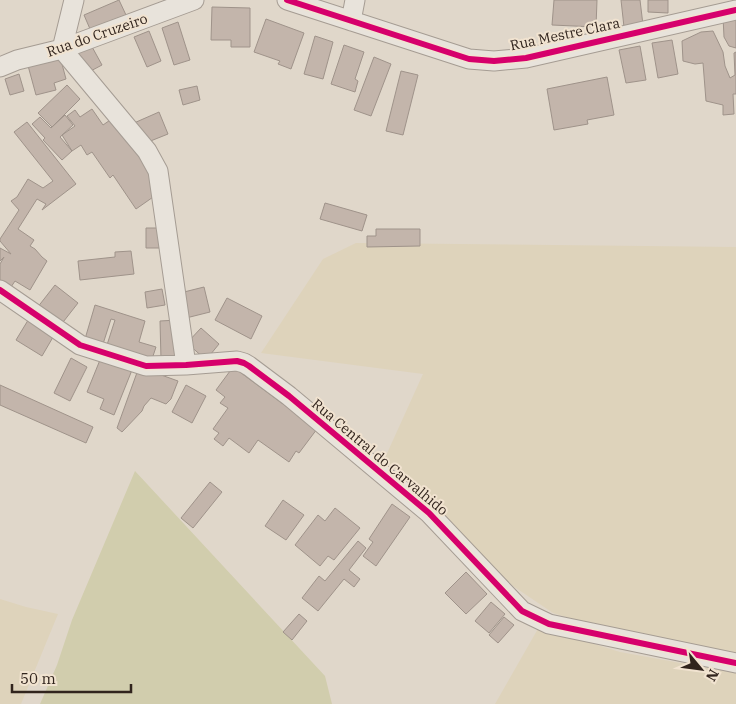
<svg xmlns="http://www.w3.org/2000/svg" width="736" height="704" viewBox="0 0 736 704" font-family="'IBM Plex Serif',serif">
	<rect width="100%" height="100%" fill="#e0d7ca"/>
	<path fill="#ded3bb" d="M356,243L736,247V653L608,630L553,613L513,586L456,531L431,500L384,460L423,374L261,353L323,259Z
		M0,599L26,607L58,614L21,704H0Z
		M539,627L620,652L736,673V704H495Z"/>
	<path fill="#d1cdad" d="M135,471L325,676L332,704H40L57,665L72,620Z"/>
	<path fill="#c3b5ab" stroke="#9f938a" d="M119,0L126,15L90,29L84,15Z
		M554,0H597L596,27L552,25Z
		M621,0H640L643,25L624,27Z
		M648,0H668V13L648,12Z
		M212,7L250,8V47H231V40H211Z
		M736,15V48L729,46L724,37L723,17Z
		M266,19L304,33L291,69L278,64L280,61L254,52Z
		M178,22L190,60L174,65L162,28Z
		M149,31L161,61L147,67L134,37Z
		M713,31L723,52L725,66L730,78L735,75L734,53L736,52V94H733L734,114L723,115V105L706,101L703,63L695,64L683,61L682,41L701,32Z
		M315,36L333,42L323,79L304,74Z
		M672,40L678,74L658,78L652,43Z
		M91,45L102,65L85,74L74,53Z
		M344,45L364,52L355,79L358,81L355,92L331,84Z
		M640,46L646,80L626,83L619,50Z
		M59,53L66,79L54,83L56,90L36,95L27,62Z
		M374,57L391,64L371,116L354,110Z
		M401,71L418,75L403,135L386,131Z
		M19,74L24,91L10,95L5,79Z
		M607,77L614,115L587,120L588,124L554,130L547,89Z
		M67,85L80,99L52,127L38,113Z
		M197,86L200,100L183,105L179,90Z
		M92,109L103,125L116,116L166,188L136,209L113,175L110,178L92,152L87,155L81,145L72,151L62,135L75,126L67,116L75,110L80,117Z
		M159,112L168,134L143,144L134,123Z
		M65,115L73,125L60,137L72,151L62,160L43,140L45,138L32,124L40,117L51,128Z
		M27,122L76,184L42,210L46,204L37,199L18,229L34,240L30,246L35,249L42,257L47,261L30,290L15,281L9,290L0,285V264L4,257L0,261V248L11,254L0,241V239L19,210L11,201L17,197L28,179L43,188L53,181L14,132Z
		M325,203L367,215L362,231L320,219Z
		M146,228H166V248H146Z
		M376,229H420V246L367,247V236H376Z
		M131,251L134,274L80,280L78,261L115,257V252Z
		M55,285L78,303L60,326L37,308Z
		M204,287L210,312L186,318L180,293Z
		M162,289L165,305L147,308L145,292Z
		M227,298L262,316L251,339L215,320Z
		M95,305L145,321L139,342L156,347L151,362L106,348L115,320L111,319L103,344L85,339Z
		M30,317L56,332L42,356L16,340Z
		M177,320V359H161L160,321Z
		M201,328L219,344L206,360L187,343Z
		M102,355L132,370L114,415L100,409L104,399L87,392Z
		M71,358L87,367L70,401L54,393Z
		M139,367L178,381L171,399L166,404L151,398L144,406L142,411L122,432L117,428Z
		M233,367L317,429L299,453L296,451L289,462L258,440L249,453L229,438L223,446L214,439L219,433L213,429L228,408L220,403L225,397L216,390Z
		M0,385L93,427L86,443L0,405Z
		M186,385L206,396L192,423L172,412Z
		M210,482L222,492L193,528L181,518Z
		M283,500L304,515L286,540L265,526Z
		M392,504L410,517L376,566L363,556L373,542L369,539Z
		M335,508L360,528L334,560L328,556L320,566L295,545L318,515L325,521Z
		M358,541L366,548L349,570L360,579L354,587L344,579L318,611L302,598L319,576L325,581Z
		M466,572L487,594L466,614L445,593Z
		M491,602L505,614L489,633L475,621Z
		M299,614L307,621L292,640L283,632Z
		M504,617L514,625L498,643L489,635Z"/>
	<g fill="none" stroke-linecap="round" stroke-linejoin="round">
		<g stroke="#a59c93" stroke-width="21">
			<path id="minor" d="M74,0L62,49L147,151L158,171L186,365
				M287,0L469,59L494,61L526,58L736,10
				M351,21L355,0
				M0,67L17,60L62,49L194,0
				M0,290L80,345L146,366L186,365L237,361L244,363L249,366L289,396L429,513L522,611L549,624L736,663"/>
		</g>
		<use href="#minor" stroke="#e8e3db" stroke-width="19"/>
		<g stroke="#f1e3d0" stroke-width="9">
			<path id="cycleway" d="M287,0L469,59L494,61L526,58L736,10
				M0,290L80,345L146,366L186,365L237,361L244,363L249,366L289,396L429,513L522,611L549,624L736,663"/>
		</g>
		<use href="#cycleway" stroke="#d6006c" stroke-width="6"/>
	</g>
	<g text-anchor="middle" dominant-baseline="central" stroke-width="4" stroke-linejoin="round" paint-order="stroke">
		<g font-size="14" fill="#31241d" stroke="#f1e3d0">
			<text transform="translate(565 34) rotate(-12)">Rua Mestre Clara</text>
			<text transform="translate(97 35) rotate(-19)">Rua do Cruzeiro</text>
			<text transform="translate(380 457) rotate(40)">Rua Central do Carvalhido</text>
		</g>
	</g>
	<g transform="translate(701 669) rotate(119)" stroke="#f1e3d0" stroke-width="4" paint-order="stroke">
	<path d="M0-4L9 19L0 12L-9 19Z" fill="#31241d"/>
	<text y="-8" font-size="14" font-weight="bold" text-anchor="middle" fill="#31241d">N</text>
	</g>
	<path d="M12 684v8h119v-8" fill="none" stroke="#31241d" stroke-width="2.5"/>
	<text x="20" y="684" font-size="15" fill="#31241d" stroke="#f1e3d0" stroke-width="4" paint-order="stroke">50 m</text>
</svg>
